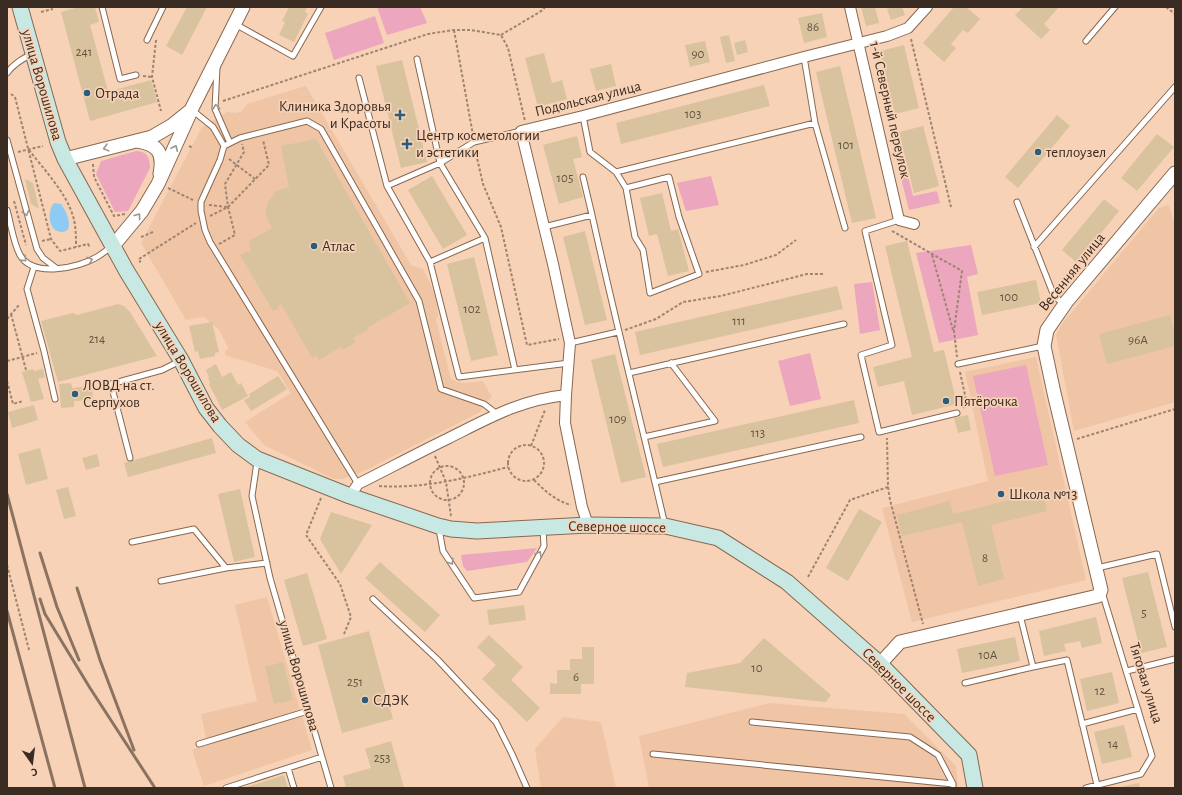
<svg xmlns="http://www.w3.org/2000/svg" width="1182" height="795" viewBox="0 0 1182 795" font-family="'Alegreya Sans',sans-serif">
	<rect width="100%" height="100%" fill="#f7d2b7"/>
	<path fill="#efc5a6" d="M306,86L411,265L423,269L436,296L438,315L436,320L451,379L457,382L465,383L483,381L492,397L484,404L480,412L366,470L343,479H334L264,445L245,422L291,393L277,371L225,355L226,350L229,349L219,330L204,317L186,320L141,243L202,127L227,112L236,113L242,111L247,104Z
		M1169,205L1175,226V402L1074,431L1056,335L1062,324L1159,208Z
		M1036,357L1086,580L912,622L882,508L988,481L965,372Z
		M267,597L312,750L204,786L192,750L207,743L201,714L257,701L235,605Z
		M770,703L904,714L956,766L958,788H649L639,736Z
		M563,717L601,722L616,788H541L535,749Z"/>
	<path fill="#eca6bd" d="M377,7H420L427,23L387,35Z
		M375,16L384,43L334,60L325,33Z
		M897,132L913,196L937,191L940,203L909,210L890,134Z
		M136,151C147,151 150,158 150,168L128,211L115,212L96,174L101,161Z
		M711,176L719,205L686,211L677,183Z
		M971,245L978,274L967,277L978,335L939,343L916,253Z
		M872,282L880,330L860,334L854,284Z
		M810,353L821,399L790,406L778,361Z
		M1026,365L1048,465L995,476L973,376Z
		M537,548L527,562L467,571L463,566L461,555Z"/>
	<path fill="#8ecbf4" d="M54,203L61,204C66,210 76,233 61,232C48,231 47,211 54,203Z"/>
	<path fill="#d9c29e" d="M79,7H95L99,22L90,25L109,95L115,94L114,90L151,80L157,102L90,121L61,12Z
		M187,7H207L182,55L166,46Z
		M289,7H307L305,12L308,14L294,42L279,35L285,22L282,21Z
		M861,7H875L879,23L866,26Z
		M894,7H902L905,15L891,20L887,9Z
		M954,7H966L980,19L968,33L963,30L951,44L956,48L944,62L923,43Z
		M1023,7H1059L1044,24L1050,30L1041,39L1015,15Z
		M822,13L827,37L804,43L798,18Z
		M729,35L735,61L726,63L720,37Z
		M745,40L748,52L737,55L734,43Z
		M705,41L710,62L690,67L685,45Z
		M904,45L919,108L895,114L880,51Z
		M544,53L552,83L562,80L567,99L538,107L525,58Z
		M402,60L427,162L401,168L376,66Z
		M611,64L616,86L596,91L590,69Z
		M840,66L876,218L852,223L816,72Z
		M764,85L770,106L621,144L616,123Z
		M1057,115L1070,126L1018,188L1005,177Z
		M923,126L939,186L914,193L899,132Z
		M1157,134L1174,147L1137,191L1121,178Z
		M577,136L582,157L573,159L583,197L559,204L543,145Z
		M316,139L410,303L367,328L368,330L353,338L356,342L343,350L341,347L319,360L316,355L312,358L281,304L278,306L279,308L273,311L240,255L247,251L248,253L251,251L249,241L272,228L266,216V209L268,202L276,191L289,187L281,146Z
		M432,176L467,235L443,249L408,190Z
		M25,179L33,183L39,209L31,204Z
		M662,193L671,231L678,229L689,271L668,276L657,234L649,236L640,198Z
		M1104,199L1119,211L1077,263L1062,250Z
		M585,231L607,320L585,325L563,237Z
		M907,241L934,352L944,350L957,404L912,415L904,381L878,387L873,367L912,357L885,246Z
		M474,257L498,355L471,361L447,264Z
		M1036,280L1041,303L982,315L977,292Z
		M837,286L843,309L640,355L635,332Z
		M118,304L124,306L130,312L157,356L58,382L41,321L73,313L77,315Z
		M1170,315L1175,335V346L1107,364L1099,334Z
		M212,322L219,352L215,353V356L200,359L198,351L195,352L189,326Z
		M615,354L646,477L621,483L591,360Z
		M216,364L222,377L231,372L238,385L241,383L248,396L222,410L209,384L210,383L208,378L209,377L206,370Z
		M33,369L34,371L43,369L45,377L38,379L44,399L31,402L22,372Z
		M278,376L287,389L251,411L244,400L250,397L249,394Z
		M71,383L72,388L92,386L93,400L74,401V407L61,408L59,384Z
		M854,400L859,423L663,467L657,444Z
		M34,405L38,420L12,428L8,412Z
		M968,415L971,430L958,433L954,418Z
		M212,438L216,453L128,477L124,463Z
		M40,448L48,479L26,485L18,454Z
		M97,454L100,466L86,470L82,458Z
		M68,487L76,516L64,519L56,490Z
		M240,489L255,557L234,562L218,494Z
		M1042,492L1047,511L991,525L1004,579L978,586L962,522L902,536L897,515L950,501L953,514Z
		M859,509L882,522L848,581L826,568Z
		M331,512L372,525L341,574L320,539Z
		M380,562L440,615L425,632L365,578Z
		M1148,572L1167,647L1141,653L1122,578Z
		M307,573L327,639L303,646L284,580Z
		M524,605L526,620L489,625L487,610Z
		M1096,617L1102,643L1082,648L1080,641L1064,644L1066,651L1044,656L1039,631Z
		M369,631L393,719L342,733L318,645Z
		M489,635L523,667L511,680L540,708L527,722L482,679L496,665L477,647Z
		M1015,637L1020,661L962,673L957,649Z
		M764,638L831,695L826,702L685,687L687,673L740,663Z
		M582,647H594V684H581V694H550V683L557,684V670H570V659H582Z
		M283,662L293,700L274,704L265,667Z
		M1112,672L1119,703L1087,711L1080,679Z
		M1124,725L1132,757L1102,764L1094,732Z
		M391,741L404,788H346L343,776L371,768L365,749Z
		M284,775L288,788H244Z
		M1139,783L1140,788H1120V787Z"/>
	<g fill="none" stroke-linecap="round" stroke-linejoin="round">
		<g stroke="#886850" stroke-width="7">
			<path id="service" d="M102,7L120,79L136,75
				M235,24L293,56L321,7
				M147,40L163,7
				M1086,41L1115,7
				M804,57L815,123L845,228
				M417,59L440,163L485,238L515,370
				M217,67L215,109L230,143
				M7,73C13,64 22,59 32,54
				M359,78L387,186L430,262L459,377L569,363
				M192,110L213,127L224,146L220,160L201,202V211L205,230L210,242L358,484
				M583,116L590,152L616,172L815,123
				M7,140L37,249L43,258L56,268
				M224,146L240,138L307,121L321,129L419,301L441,389L484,404L497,414
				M616,172L626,188L635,237L643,250L650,293L699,274L679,217L669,177L626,188
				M583,177L592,215
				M387,186L440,163L474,142L521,131
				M1017,202L1054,296L1064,304
				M7,210C11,224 13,242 20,255C33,278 78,268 97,257C102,254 107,250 112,246
				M899,220L865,231L892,345L861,355L879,432L957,413
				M544,227L592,215C615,319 641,422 665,525
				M1034,247L1175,87
				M430,262L485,238
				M34,267L27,289L44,351L55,399
				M570,343L618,332
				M958,364L1043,346
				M629,373L844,324
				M644,437L715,421L671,363
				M130,458L111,384L162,370L180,361
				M257,462L252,496L270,578L331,788
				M655,482L861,437
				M439,529L443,551L474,598L519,592L544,546L543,530
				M132,542L194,529L226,568
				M1097,568L1157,554L1175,627
				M161,581L226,568L267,563
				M373,599L437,659L496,722L512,754L527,788
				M1033,667L1067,660L1097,785
				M1127,671L1175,659
				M965,683L1033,667L1020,615
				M752,722L910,737L938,755L953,784
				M1082,724L1138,709
				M199,744L308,711
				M653,754L953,784V788
				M288,768L294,788
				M226,788L322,757
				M1086,788L1141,774L1152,756L1102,592"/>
		</g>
		<g stroke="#886850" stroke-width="12">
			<path id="minor" d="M850,7L899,220L914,224
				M350,496L358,484C388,469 418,453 449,438C489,418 520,400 566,395
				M588,525L582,507L565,423L566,395L570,343L553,264L521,131L583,116L804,57L887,36L908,28L927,7"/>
		</g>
		<g stroke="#886850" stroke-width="15">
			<path id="tertiary" d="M137,141C158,144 164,153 160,174
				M65,159L152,137L171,126L191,110L243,7
				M113,246L142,211L158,184L191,111
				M880,664L900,642L1098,596L1101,590L1054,393L1044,346L1047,330L1067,301L1175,173"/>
		</g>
		<g stroke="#886850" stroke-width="17">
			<path id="secondary" d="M20,7L58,142L65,159L126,270L181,360L206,408L220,426L238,445L257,459L350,496L438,526L451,529L477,531L588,525L665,526L718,538L787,582L880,664L969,755L975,788"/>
		</g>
		<path stroke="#9e8471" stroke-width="2" stroke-dasharray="3 2" stroke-linecap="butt" d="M1166,7L1175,14
			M41,12L53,9
			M454,30L473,135
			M501,35L543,10L545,7
			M911,39L951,207
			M156,40L152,77L161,111
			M143,76L152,77
			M11,94L15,97L51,239L60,251L88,244L90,248
			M223,101L428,34L454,30H471L501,35L508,48L525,121
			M189,146L193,148
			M475,149L483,184L501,227L527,345L559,339
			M29,150C43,168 65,192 72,213C76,224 76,235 76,247
			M18,152L43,146
			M229,159L255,179
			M93,164L94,177L114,216L125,214
			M168,188L193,200
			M14,201L26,245
			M209,205L227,207
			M210,216L228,207L269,165L263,140
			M892,231L962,271L954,331L957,357
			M141,237L153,232
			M42,241L51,239
			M219,244L235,235L228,207L225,184L244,152L242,144
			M932,255L953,330
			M139,259L196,223
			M139,262L141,261
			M706,272L744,265L776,255L796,240
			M11,314L26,370
			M7,319L19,305
			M625,330L656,319L683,302L721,296L807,274H824
			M7,361L37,353
			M960,372L967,404L963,408
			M7,381L13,404L23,401
			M1077,439L1175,409
			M508 463a18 18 0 1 1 36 0a18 18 0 1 1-36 0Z
			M531,446L545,410
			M435,456L446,482L451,516
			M430 483a17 17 0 1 1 34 0a17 17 0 1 1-34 0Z
			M534,480C545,491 556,501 571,505
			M379,486C423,489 466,478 508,467
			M888,487L890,500L923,624
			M321,498L306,535L340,584L351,617L344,634
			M7,565L29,650
			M808,577L850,500L888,487L887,438"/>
		<use href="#service" stroke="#fff" stroke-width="5"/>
		<use href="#minor" stroke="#fff" stroke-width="10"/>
		<use href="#tertiary" stroke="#fff" stroke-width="13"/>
		<use href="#secondary" stroke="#c8e9e3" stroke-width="15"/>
		<path stroke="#8b7362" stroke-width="3" d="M7,494L85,788
			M40,553L57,607L79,660
			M77,588L100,660L134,750
			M40,599L45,614L90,688L155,788
			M7,611L55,788"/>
	</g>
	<defs><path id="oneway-chevron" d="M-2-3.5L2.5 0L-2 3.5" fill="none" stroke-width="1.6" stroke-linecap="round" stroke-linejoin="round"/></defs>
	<g stroke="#9c9690">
		<use href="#oneway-chevron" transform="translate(216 107) rotate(-96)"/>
		<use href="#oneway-chevron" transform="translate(106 148) rotate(165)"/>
		<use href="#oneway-chevron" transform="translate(175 148) rotate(-65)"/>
		<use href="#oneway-chevron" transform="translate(26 213) rotate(75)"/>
		<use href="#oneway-chevron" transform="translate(138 216) rotate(-53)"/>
		<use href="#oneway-chevron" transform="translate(24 259) rotate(44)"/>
		<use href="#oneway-chevron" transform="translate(90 260) rotate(-20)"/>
		<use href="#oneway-chevron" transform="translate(539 554) rotate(-61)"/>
		<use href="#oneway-chevron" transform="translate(451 562) rotate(57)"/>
	</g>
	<g fill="#2b5c7a" stroke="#f7d2b7" stroke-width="1.5">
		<circle cx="87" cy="93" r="4"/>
		<path d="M398 109h4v4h4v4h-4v4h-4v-4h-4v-4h4z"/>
		<path d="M405 138h4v4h4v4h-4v4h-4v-4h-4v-4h4z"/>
		<circle cx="1038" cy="152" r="4"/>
		<circle cx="314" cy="246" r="4"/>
		<circle cx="75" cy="394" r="4"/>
		<circle cx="946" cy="401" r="4"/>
		<circle cx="1001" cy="494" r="4"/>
		<circle cx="365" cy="700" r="4"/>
	</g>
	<g text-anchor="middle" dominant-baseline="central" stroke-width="3.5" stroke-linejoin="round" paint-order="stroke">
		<g font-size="13" fill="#625241">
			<text x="813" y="27">86</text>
			<text x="84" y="52">241</text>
			<text x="698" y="54">90</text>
			<text x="693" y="114">103</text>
			<text x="846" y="145">101</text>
			<text x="565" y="178">105</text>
			<text x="1009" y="297">100</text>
			<text x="472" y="309">102</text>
			<text x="739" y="321">111</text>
			<text x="97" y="339">214</text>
			<text x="1138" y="340">96А</text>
			<text x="618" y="419">109</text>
			<text x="758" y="433">113</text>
			<text x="985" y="558">8</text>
			<text x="1144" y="613">5</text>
			<text x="988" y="655">10А</text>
			<text x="757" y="668">10</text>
			<text x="576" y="677">6</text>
			<text x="355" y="682">251</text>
			<text x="1100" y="691">12</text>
			<text x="1113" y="744">14</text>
			<text x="382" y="758">253</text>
		</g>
		<g font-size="15" fill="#3a2c22" stroke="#f7d2b7">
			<text transform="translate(42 85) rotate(74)">улица Ворошилова</text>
			<text transform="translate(588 99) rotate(-14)">Подольская улица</text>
			<text transform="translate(890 110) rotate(77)">1-й Северный переулок</text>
			<text transform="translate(1072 272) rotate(-51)">Весенняя улица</text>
			<text transform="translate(188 372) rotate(59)">улица Ворошилова</text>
			<text transform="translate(617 527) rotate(1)">Северное шоссе</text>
			<text transform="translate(299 676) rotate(74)">улица Ворошилова</text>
			<text transform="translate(1146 683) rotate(73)">Тяговая улица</text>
			<text transform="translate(899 685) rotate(45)">Северное шоссе</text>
		</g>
		<g font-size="15" fill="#3a2c22" stroke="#f7d2b7" text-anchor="start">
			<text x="95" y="93">Отрада</text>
			<text x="391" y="106" text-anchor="end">Клиника Здоровья<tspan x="391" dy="17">и Красоты</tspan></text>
			<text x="416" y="135">Центр косметологии<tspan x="416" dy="17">и эстетики</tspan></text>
			<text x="1046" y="152">теплоузел</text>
			<text x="322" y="246">Атлас</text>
			<text x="83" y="385">ЛОВД на ст.<tspan x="83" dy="17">Серпухов</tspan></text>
			<text x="954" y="401">Пятёрочка</text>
			<text x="1009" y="494">Школа №13</text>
			<text x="373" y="700">СДЭК</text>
		</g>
	</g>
	<rect width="1182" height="795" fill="none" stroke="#3a2c22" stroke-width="16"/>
	<g transform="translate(32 763) rotate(166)" stroke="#f7d2b7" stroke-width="3" paint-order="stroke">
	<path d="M0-3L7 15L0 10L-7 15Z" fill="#3a2c22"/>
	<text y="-6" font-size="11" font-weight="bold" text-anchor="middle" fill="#3a2c22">С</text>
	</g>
</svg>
